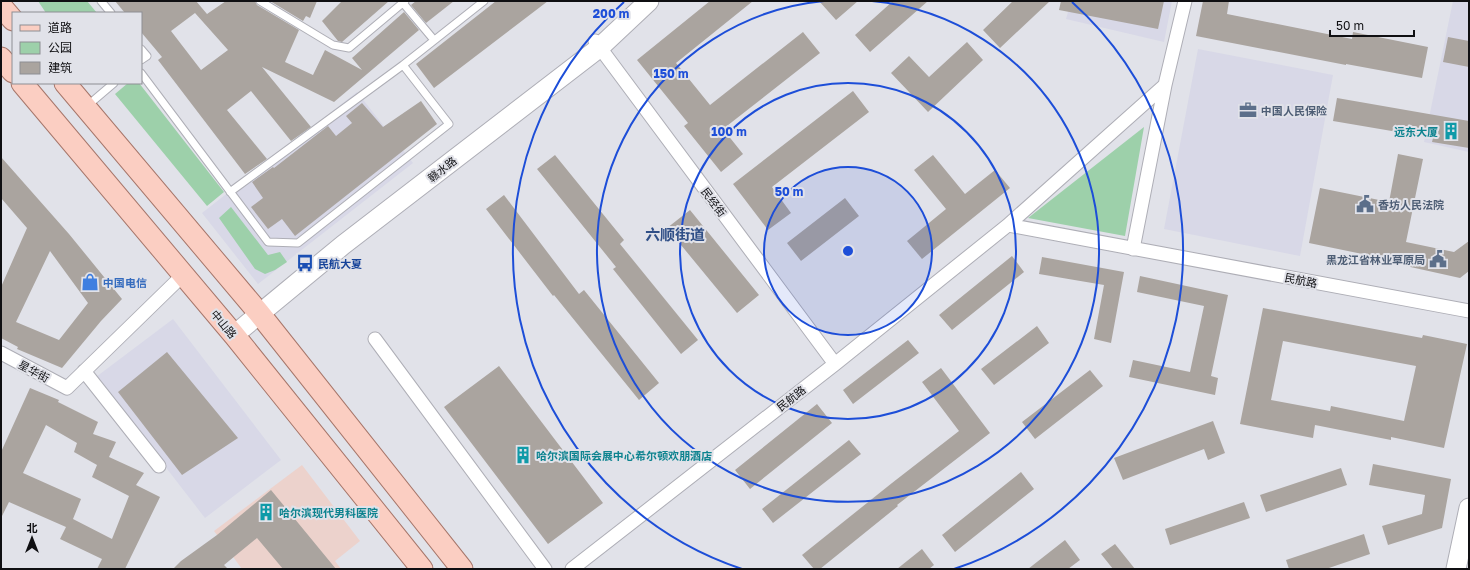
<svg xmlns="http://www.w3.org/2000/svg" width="1470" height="570" viewBox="0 0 1470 570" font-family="'Golos Text','Noto Sans SC',sans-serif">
	<rect width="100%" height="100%" fill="#e1e2e9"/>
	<path fill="#d8d8e7" d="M1071,1H1172L1164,42L1066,19Z
		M1453,1H1469V152L1424,142Z
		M1198,49L1333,75L1300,256L1164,229Z
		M357,92L413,163L258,284L202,213Z
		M173,319L281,460L205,518L96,377Z"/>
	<path fill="#ecd2cc" d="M302,465L360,541L335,561L341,569H242L214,531Z"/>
	<path fill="#9dd0aa" d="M38,1H87L97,13H46Z
		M128,83H139L224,192L207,206L115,94Z
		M1144,127L1125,236L1028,218Z
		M231,207L268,255L280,252L287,262L275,270L265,274L255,269L219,218Z"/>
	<path fill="#aaa49f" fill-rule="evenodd" d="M115,1H196L207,14L226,1H255L257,5L299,30L285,62L313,75L325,50L362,70L352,58L404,12L419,30L334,102L262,67L311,127L291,141L251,91L227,110L267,159L245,174L158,60L162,57L141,32V13H125ZM195,13L228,50L201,70L171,31Z
		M270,1H317L310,18L306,16L303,21Z
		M342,1H389L342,42L338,41L322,21Z
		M416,1H454L426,23L411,5Z
		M496,1H548L434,88L416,64Z
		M710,1H753L676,63L710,105L803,32L820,53L723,129L743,154L721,172L684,126L688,123L637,60Z
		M819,1H858L836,20Z
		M893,1H928L870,52L855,35Z
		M1013,1H1050L1000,48L983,30Z
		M1061,1H1164L1158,29L1059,10Z
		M1203,1H1229L1227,14L1352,39L1353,32L1428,47L1422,78L1346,64V65L1196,36Z
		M1448,37L1469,41V67L1443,62Z
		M967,42L983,60L928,112L891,73L909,56L929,77Z
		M853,91L869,112L772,187L791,213L768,230L733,184Z
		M1337,98L1469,121V148L1432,142L1433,138L1333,121Z
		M421,101L437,124L295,236L282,219L268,229L251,207L263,198L252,182L273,167L274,168L328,126L336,136L352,123L346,116L362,103L383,127Z
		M1398,154L1423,159L1406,242L1454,252L1469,241V271L1460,278L1406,266V263L1309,243L1320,188L1389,202Z
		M555,155L624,240L620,244L698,340L681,354L613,269L616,267L537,169Z
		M933,155L965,194L995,170L1010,188L922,259L907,241L946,209L914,170Z
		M1,157L69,234L122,299L101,321L62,368L17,349L18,347L1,338V287L27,228L1,198ZM50,251L88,303L59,340L16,322Z
		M504,195L579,294L584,290L659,383L639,400L554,295L553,296L486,209Z
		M845,198L859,216L801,261L787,243Z
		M690,210L759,295L737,313L667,228Z
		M1012,256L1024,272L952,330L939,315Z
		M1042,257L1124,272L1111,343L1094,339L1104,285L1039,274Z
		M1140,276L1228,295L1211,376L1218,378L1215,395L1129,377L1133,360L1190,372L1204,306L1137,292Z
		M1263,308L1422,338L1423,335L1467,344L1444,448L1391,437V440L1315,425L1313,438L1240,424ZM1283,341L1416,366L1404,421L1331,406L1330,411L1271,400Z
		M1037,326L1049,343L994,385L981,369Z
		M908,340L919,353L853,404L843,390Z
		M167,352L238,438L182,475L118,392Z
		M499,366L603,503L548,544L444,407Z
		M941,368L990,433L897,505L898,506L820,569H814L802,555L892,483L959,431L922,382Z
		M1090,370L1103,386L1035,439L1022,422Z
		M30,388L59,400L58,402L98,422L93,434L116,442L109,457L144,473L136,485L160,497L125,569H97L102,559L60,539L66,527L9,502L1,518V452ZM46,425L77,443L74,452L97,465L92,477L129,496L112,539L73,519L81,499L23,473Z
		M817,404L832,423L750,489L735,470Z
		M1213,421L1225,453L1208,460L1204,449L1123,480L1114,458Z
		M849,440L861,454L773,523L762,509Z
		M1373,464L1451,479L1442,528L1388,545L1382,526L1422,514L1425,495L1369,485Z
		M1341,468L1347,485L1266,512L1260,495Z
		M1021,472L1034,489L955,552L942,535Z
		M271,490L336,569H283L257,538L224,565L228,569H173L181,561L217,535Z
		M1244,502L1250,518L1170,545L1165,529Z
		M1364,534L1370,554L1326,569H1289L1286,560Z
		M1065,540L1080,560L1068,569H1028Z
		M1115,544L1135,569H1113L1101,554Z
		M922,549L934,565L929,569H897Z"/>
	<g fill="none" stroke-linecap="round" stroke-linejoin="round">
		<g stroke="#aeaeb6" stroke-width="9">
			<path id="lane" d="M101,1L111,13
				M260,1L333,45L349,48L405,1
				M403,3L434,40
				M141,49L147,56L141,60
				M141,73L268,242L298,243L449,124L403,65L484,1
				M87,106L114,83
				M230,192L403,65"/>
		</g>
		<g stroke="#aeaeb6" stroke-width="15">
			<path id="street" d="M595,41L835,364
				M1008,225L1165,85
				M1133,249L1165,85L1185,1
				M375,339L545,569
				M1,353L67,388L183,275
				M84,371L159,466
				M572,569L835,364L1008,225L1469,311"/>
		</g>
		<g stroke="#aeaeb6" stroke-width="21">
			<path id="secondary" d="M234,335L343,245L599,48L649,1
				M1456,569L1469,508"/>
		</g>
		<g stroke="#a6766a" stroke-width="23">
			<path id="primary" d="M1,6L13,20
				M1,58L13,72
				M22,83L234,335L422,569
				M65,83L259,313L462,569"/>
		</g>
		<use href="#lane" stroke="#fff" stroke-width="7"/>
		<use href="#street" stroke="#fff" stroke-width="13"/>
		<use href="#secondary" stroke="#fff" stroke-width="19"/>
		<use href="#primary" stroke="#fbcec2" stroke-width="21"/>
	</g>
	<circle cx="848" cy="251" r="84" fill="#1d4ed8" fill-opacity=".12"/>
	<g fill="none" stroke="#1d4ed8" stroke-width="2">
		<circle cx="848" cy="251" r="84"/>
		<circle cx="848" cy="251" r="168"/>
		<path d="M872 1A251 251 0 1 1 824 1"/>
		<path d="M742 569A335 335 0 0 1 624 2M1072 2A335 335 0 0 1 954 569"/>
	</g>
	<defs>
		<g id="office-bare" transform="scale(1.38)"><path d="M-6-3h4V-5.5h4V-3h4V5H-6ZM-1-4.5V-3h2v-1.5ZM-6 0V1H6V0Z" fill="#5c6f8a" stroke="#e1e2e9" stroke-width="2.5" paint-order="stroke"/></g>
		<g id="building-bare" transform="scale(1.38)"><path d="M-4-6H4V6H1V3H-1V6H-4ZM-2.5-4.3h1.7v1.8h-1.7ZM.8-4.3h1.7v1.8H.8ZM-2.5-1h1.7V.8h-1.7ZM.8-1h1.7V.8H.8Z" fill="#0f9aa8" stroke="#e1e2e9" stroke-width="2.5" paint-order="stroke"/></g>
		<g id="civic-bare" transform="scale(1.38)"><path d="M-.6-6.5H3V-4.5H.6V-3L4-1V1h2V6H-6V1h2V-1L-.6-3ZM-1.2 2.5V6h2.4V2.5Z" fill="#5c6f8a" stroke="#e1e2e9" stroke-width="2.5" paint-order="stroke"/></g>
		<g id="bus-bare" transform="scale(1.38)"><path d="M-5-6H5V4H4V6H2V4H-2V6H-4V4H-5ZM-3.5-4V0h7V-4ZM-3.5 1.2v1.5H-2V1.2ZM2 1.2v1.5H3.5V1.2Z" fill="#1a4fb4" stroke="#e1e2e9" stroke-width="2.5" paint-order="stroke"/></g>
		<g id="shop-bare" transform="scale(1.38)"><path d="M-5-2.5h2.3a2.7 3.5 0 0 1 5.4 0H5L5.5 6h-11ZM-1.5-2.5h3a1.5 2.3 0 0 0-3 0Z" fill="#3f7fe0" stroke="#e1e2e9" stroke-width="2.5" paint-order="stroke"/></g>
	</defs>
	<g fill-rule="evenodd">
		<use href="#office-bare" x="1248" y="110"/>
		<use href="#building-bare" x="1451" y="131"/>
		<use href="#civic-bare" x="1365" y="204"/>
		<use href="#civic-bare" x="1438" y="259"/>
		<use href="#bus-bare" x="305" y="263"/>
		<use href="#shop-bare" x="90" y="282"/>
		<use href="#building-bare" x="523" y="455"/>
		<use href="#building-bare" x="266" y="512"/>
	</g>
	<g text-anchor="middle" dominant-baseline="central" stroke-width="4" stroke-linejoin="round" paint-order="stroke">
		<g font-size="11" font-weight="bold" fill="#4e5e75" stroke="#e1e2e9" text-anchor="start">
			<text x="1261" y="110">中国人民保险</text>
			<text x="1378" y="204">香坊人民法院</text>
			<text x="1425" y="259" text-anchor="end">黑龙江省林业草原局</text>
		</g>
		<g font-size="11" font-weight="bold" fill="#0d838f" stroke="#e1e2e9" text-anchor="start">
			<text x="1438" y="131" text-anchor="end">远东大厦</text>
			<text x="536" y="455">哈尔滨国际会展中心希尔顿欢朋酒店</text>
			<text x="279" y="512">哈尔滨现代男科医院</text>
		</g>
		<g font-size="11" fill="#0f0f12" stroke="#e1e2e9">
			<text transform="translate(442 169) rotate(-38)">赣水路</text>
			<text transform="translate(714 202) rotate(53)">民经街</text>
			<text transform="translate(1301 280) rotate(11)">民航路</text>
			<text transform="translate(224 324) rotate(50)">中山路</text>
			<text transform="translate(34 371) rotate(28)">星华街</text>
			<text transform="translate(791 398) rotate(-38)">民航路</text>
		</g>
		<g font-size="11" font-weight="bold" fill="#164399" stroke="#e1e2e9" text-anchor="start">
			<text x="318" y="263">民航大夏</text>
		</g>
		<g font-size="11" font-weight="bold" fill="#366cbe" stroke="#e1e2e9" text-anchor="start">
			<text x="103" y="282">中国电信</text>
		</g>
		<g font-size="15" font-weight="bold" fill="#304f87" stroke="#e1e2e9">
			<text x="675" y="234">六顺街道</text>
		</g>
	</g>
	<circle cx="848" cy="251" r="6" fill="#1d4ed8" stroke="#e1e2e9" stroke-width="2"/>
	<g font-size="12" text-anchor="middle" font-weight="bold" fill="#1d4ed8" stroke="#e1e2e9" stroke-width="4" stroke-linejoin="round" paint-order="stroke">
		<text x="611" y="18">200 m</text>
		<text x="671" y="78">150 m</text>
		<text x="729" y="136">100 m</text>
		<text x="789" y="196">50 m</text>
	</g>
	<rect width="1470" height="570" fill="none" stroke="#0f0f12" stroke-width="4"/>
	<rect x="12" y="12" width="130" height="72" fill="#e1e2e9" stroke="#8d8e93"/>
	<rect x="20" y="25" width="20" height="6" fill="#fbcec2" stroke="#8d8e93"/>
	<text x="48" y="32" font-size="12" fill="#0f0f12">道路</text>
	<rect x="20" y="42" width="20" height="12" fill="#9dd0aa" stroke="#8d8e93"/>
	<text x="48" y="52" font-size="12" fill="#0f0f12">公园</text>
	<rect x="20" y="62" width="20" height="12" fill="#aaa49f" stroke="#8d8e93"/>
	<text x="48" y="72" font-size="12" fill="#0f0f12">建筑</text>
	<g transform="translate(32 538)" stroke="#e1e2e9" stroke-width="3" paint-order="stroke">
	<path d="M0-3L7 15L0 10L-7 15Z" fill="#0f0f12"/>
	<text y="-6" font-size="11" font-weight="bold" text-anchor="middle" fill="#0f0f12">北</text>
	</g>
	<path d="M1330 30v6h84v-6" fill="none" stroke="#0f0f12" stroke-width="2"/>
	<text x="1336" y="30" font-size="12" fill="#0f0f12" stroke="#e1e2e9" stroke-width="3" paint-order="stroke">50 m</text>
</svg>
